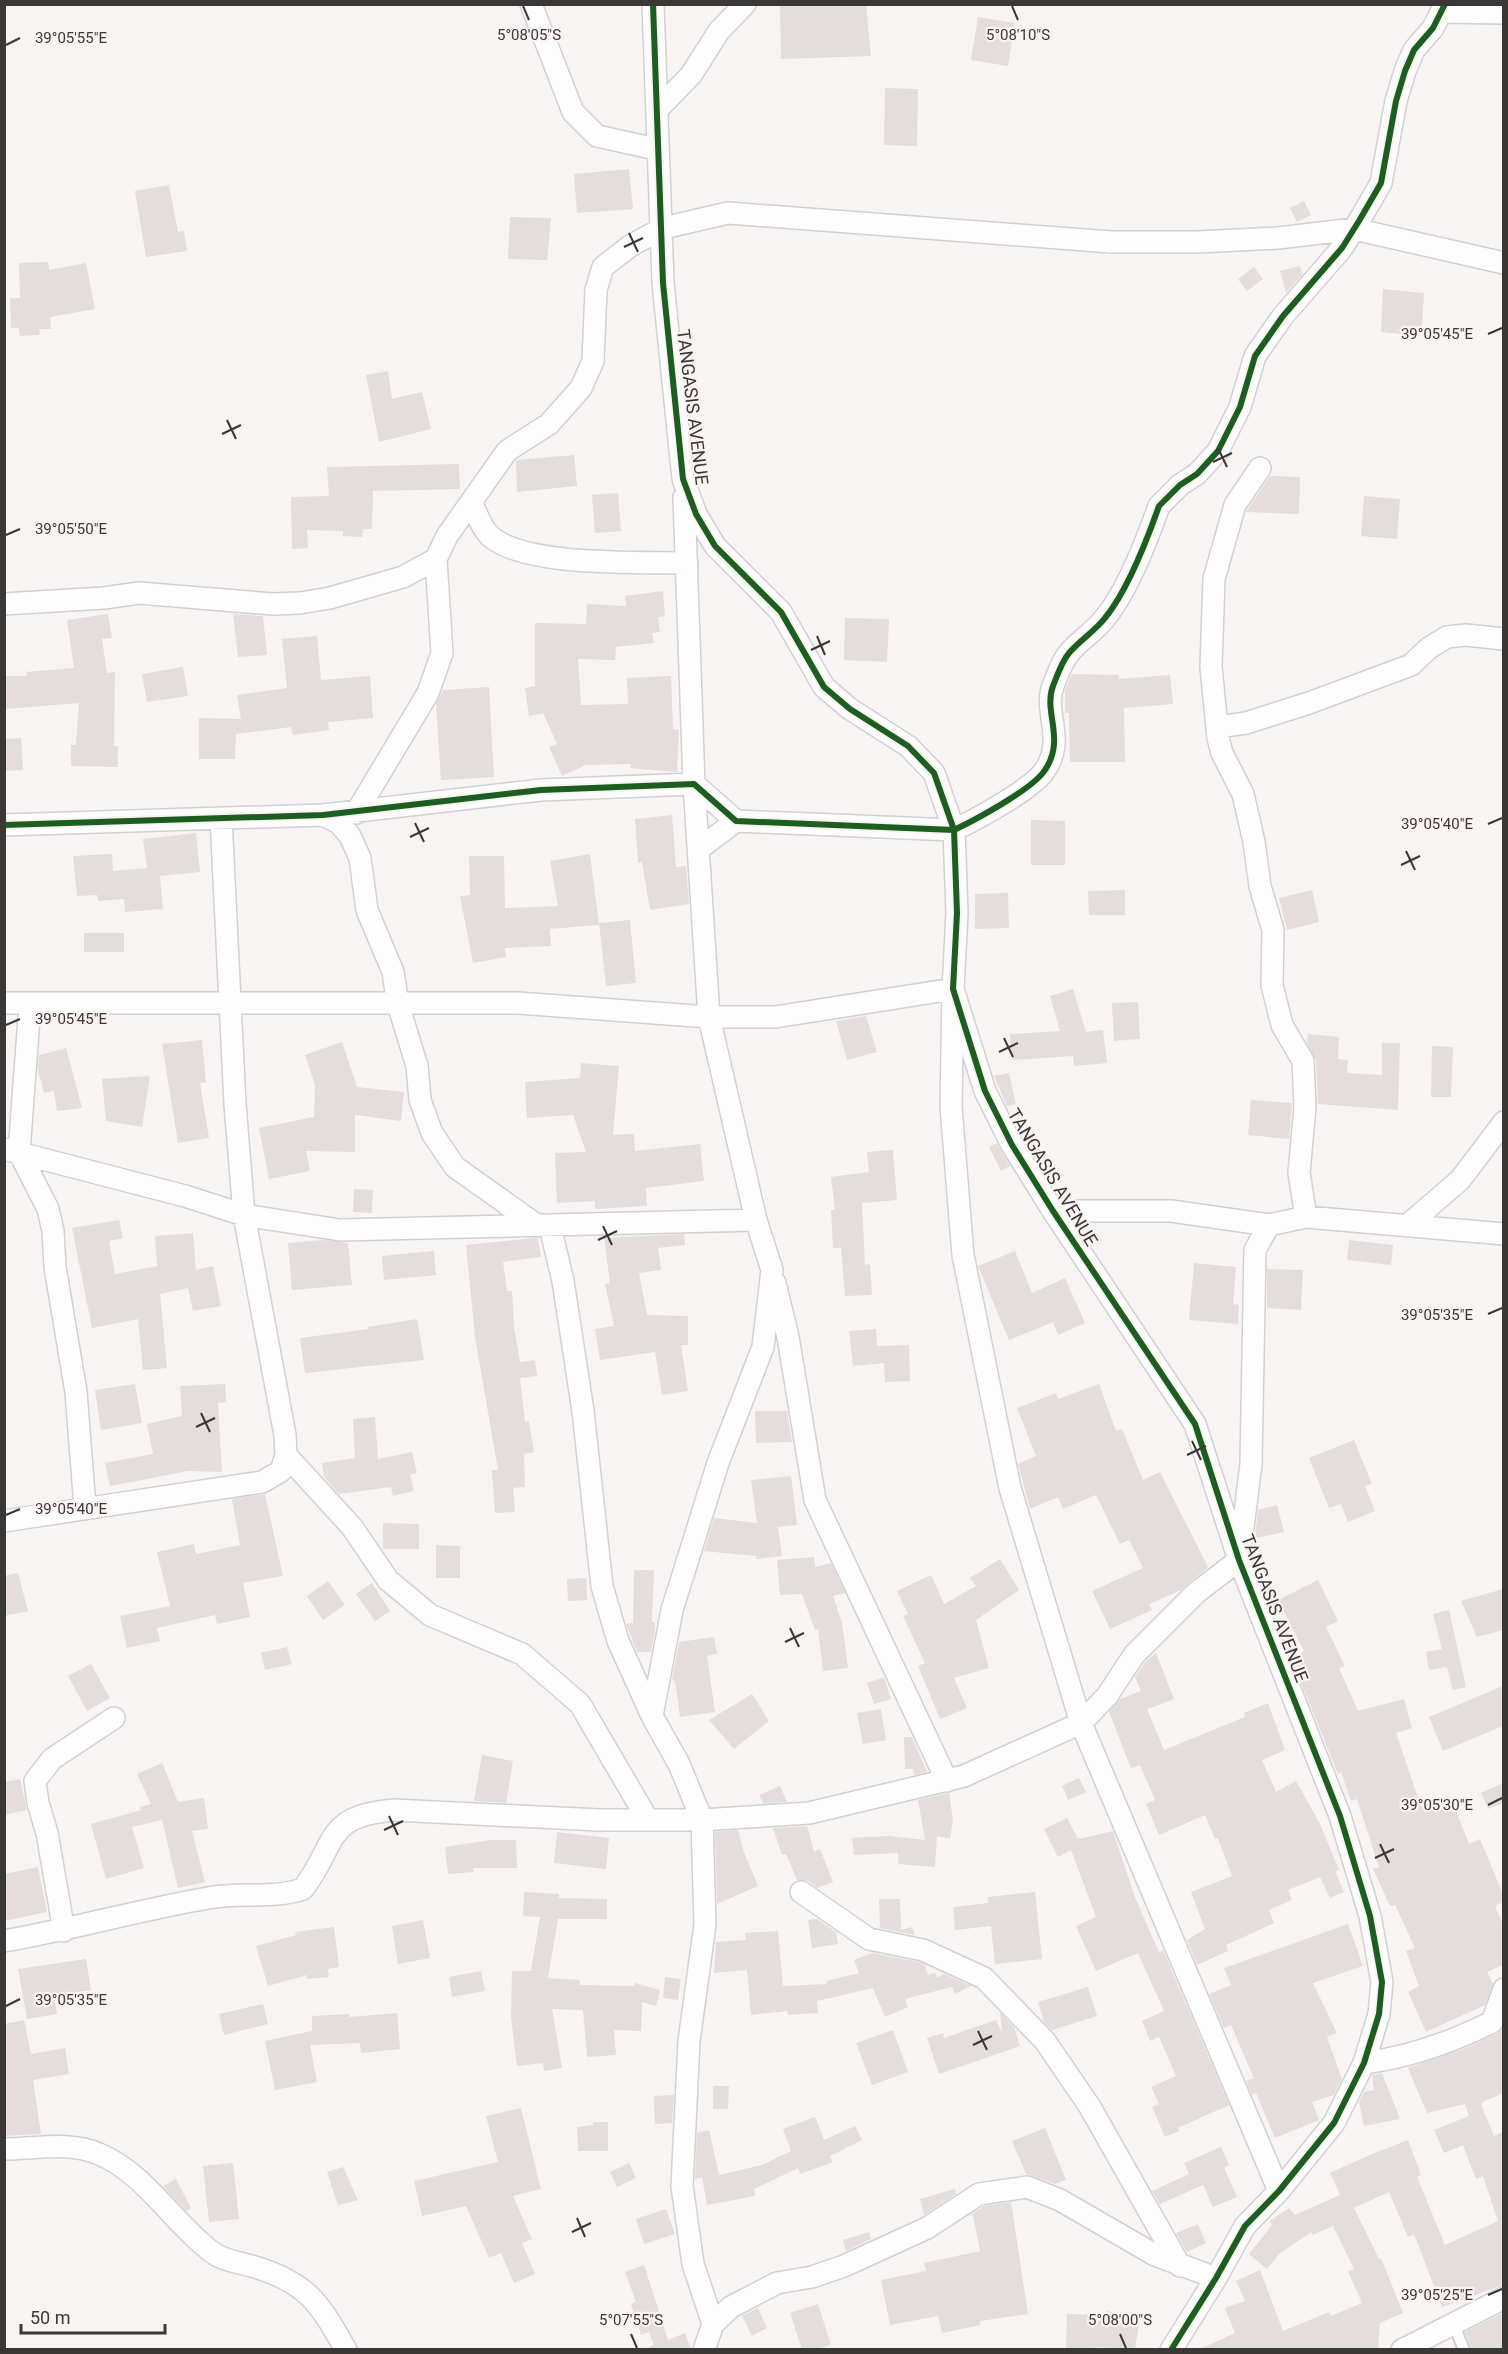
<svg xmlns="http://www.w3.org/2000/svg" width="1508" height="2354" viewBox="0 0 1508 2354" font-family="Roboto,sans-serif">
	<rect width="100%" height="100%" fill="#f8f4f4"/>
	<path fill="#e5dcdc" d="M780,4H866L871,56L781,59Z
		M978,17L1015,23L1008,66L971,60Z
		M885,88L918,89L917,146L884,145Z
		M629,169L633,209L577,213L574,174Z
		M169,185L178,232L184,231L187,251L146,257L135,191Z
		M1304,201L1311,215L1297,222L1290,208Z
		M510,217L551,218L547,260L508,259Z
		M48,262L49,270L86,263L95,309L50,317L51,329H39L40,335L20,336L19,328H11L10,298H20L19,263Z
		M1300,266L1302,275L1286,293L1280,271Z
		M1254,267L1263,279L1247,291L1238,279Z
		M1383,289L1424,293L1422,327L1402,326L1401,334L1381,332Z
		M388,371L392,399L422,392L431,429L379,442L366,375Z
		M574,455L577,486L517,492L516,460Z
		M459,464L460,489L373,491L372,529H363L362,537L343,536V531L307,530L308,548L292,549L291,497L329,496L327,467Z
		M1270,476L1300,477L1299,514L1246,512Z
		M618,493L621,531L595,533L592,495Z
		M1364,496L1400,499L1397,539L1361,536Z
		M663,591L665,616L658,617L660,632L652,633L654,643L616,647L615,660L578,659L581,705L628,704L627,678L671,676L673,729L679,730L677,772L630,768L631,764L586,765L562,776L549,747L557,744L543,713L529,716L525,688L535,686V623L586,624L587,604L626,606L625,596Z
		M108,614L112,638L102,639L107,673L115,672L114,746H118V767L71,766V745H76L79,703L4,709V676H27L26,672L74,668L67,620Z
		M233,614L263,616L267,655L238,657Z
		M845,618L889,619L887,662L844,660Z
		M317,636L321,680L370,676L373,718L328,722L329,730L293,735L291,727L236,734L235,759H199V718L241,719L237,695L287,688L282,639Z
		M183,667L188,696L147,702L142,674Z
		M1072,674L1119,675V679L1170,675L1173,704L1124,708L1125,762H1070L1069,713H1065V690Z
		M489,687L494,777L441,780L436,704L443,690Z
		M21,738L23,770L4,771V739Z
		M672,815L676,867L686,866L689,904L650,910L642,862L638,863L635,819Z
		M1031,820L1065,821V865H1031Z
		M196,833L200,872L160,876L163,909L125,912L124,899L98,901L97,895L77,896L73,856L112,854L113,871L147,868L143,839Z
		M590,854L599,925L550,929L551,946L505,948L506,957L473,963L460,896L470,895L469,856H504L505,908L558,906L550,861Z
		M1125,890V915H1089L1088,891Z
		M1312,890L1319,922L1287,930L1279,898Z
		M1008,893L1009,928L975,929V894Z
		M630,920L636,983L606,986L599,923Z
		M84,933H124V952H84Z
		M1073,989L1086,1032L1103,1030L1107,1063L1074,1066L1073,1056L1012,1060L1010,1034L1060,1031L1050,996Z
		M1138,1002L1140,1039L1114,1041L1112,1003Z
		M866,1016L877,1052L847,1060L836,1021Z
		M1308,1034L1339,1037L1338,1059L1348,1060L1347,1073L1382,1075V1043H1400L1398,1110L1318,1104L1316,1060L1307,1043Z
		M202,1040L206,1082L200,1083L209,1138L178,1143L162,1044Z
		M342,1042L357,1087L404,1092L401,1121L355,1115V1152L306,1151L310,1171L269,1179L259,1128L314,1117L315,1085L305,1055Z
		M1432,1046L1453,1047L1451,1097H1431Z
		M66,1048L82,1108L57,1111L54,1091L44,1093L38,1070L39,1055Z
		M581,1063L619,1066L613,1135L634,1134L635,1151L700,1144L704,1181L646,1188L647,1206L595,1209V1201L557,1203L555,1153L586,1152L573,1115L527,1118L525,1082L580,1078Z
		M1009,1073L1016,1104L1007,1106L994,1076Z
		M150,1076L142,1127L106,1121L102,1079Z
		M1251,1100L1292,1103L1289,1139L1248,1135Z
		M997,1143L1010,1166L1001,1171L989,1147Z
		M893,1150L897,1200L862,1203L865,1265L870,1264L872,1295L845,1296L841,1248H833L831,1210H835L831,1177L869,1172L867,1152Z
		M354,1189L373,1190L372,1213L353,1212Z
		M119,1220L123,1238L109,1241L115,1274L157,1266L155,1236L193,1233L196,1270L213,1266L221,1306L193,1311L188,1288L160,1294L167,1368L143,1370L138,1319L92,1328L72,1228Z
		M684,1234L685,1245L658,1248L661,1270L639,1273L647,1315L688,1316V1345H681L688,1391L662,1395L655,1352L600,1360L595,1329L614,1326L605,1284L610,1283L604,1238Z
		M535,1238L538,1239L541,1257L503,1262L507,1291H512L514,1327L520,1362L535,1360L537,1376L520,1378L525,1422L529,1421L534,1452L524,1454L525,1487L513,1488L515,1512L495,1513L492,1470H498L475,1337L466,1245Z
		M323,1240L348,1243L352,1285L292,1290L288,1243Z
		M1349,1240L1393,1245L1391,1265L1347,1260Z
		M434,1251L436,1275L384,1280L382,1256Z
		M1015,1251L1032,1293L1065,1278L1085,1323L1058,1335L1053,1322L1009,1340L978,1266Z
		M1194,1263L1236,1267L1233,1304L1239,1305L1238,1324L1189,1320Z
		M1267,1269L1303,1270L1301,1310L1267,1308Z
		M417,1319L424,1360L305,1373L300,1338L368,1329V1327Z
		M876,1329L877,1346L909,1345L910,1381L885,1382L884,1363L853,1366L849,1331Z
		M135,1384L142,1423L101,1430L95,1390Z
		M225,1384L226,1402L218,1403L222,1472L188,1471L110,1486L105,1463L153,1454L147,1424L182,1416L180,1386Z
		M1099,1384L1116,1431L1122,1429L1143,1480L1160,1472L1208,1567L1181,1590L1149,1604L1152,1610L1110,1629L1092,1591L1143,1568L1129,1540L1120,1544L1096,1495L1063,1509L1058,1497L1030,1509L1018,1464L1036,1456L1017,1408L1056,1393L1058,1399Z
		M755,1411H787L792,1442L756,1443Z
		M375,1417L378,1459L412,1452L417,1473L410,1474L414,1491L393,1496L391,1487L339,1494L324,1477L322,1463L355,1458L353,1419Z
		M1354,1440L1372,1484L1365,1486L1375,1511L1348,1522L1341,1504L1329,1508L1309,1458Z
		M791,1476L797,1525L778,1527L782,1556L756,1559V1556L704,1551L714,1518L757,1523L751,1480Z
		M265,1494L283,1576L243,1583L250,1617L217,1624L215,1615L157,1628L160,1641L127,1648L120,1616L170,1606L157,1552L194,1544L196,1554L240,1545L232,1499Z
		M1277,1505L1284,1532L1255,1538L1258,1510Z
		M383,1523L419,1524V1549H383Z
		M436,1545L460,1546V1578H436Z
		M814,1557L815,1567L831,1563L845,1593L833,1596L842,1623L848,1668L823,1671L818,1629L815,1630L802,1594L780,1595L777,1560Z
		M1000,1559L1019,1590L976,1620L989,1668L954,1678L967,1708L940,1719L918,1666L925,1663L903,1616L908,1614L897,1591L931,1575L944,1604L976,1586L970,1578Z
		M634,1570H654L652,1622H655V1630L651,1652H637L626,1624L633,1623Z
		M18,1573L28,1611L4,1616V1576Z
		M586,1578L587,1600L568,1601L567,1579Z
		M1318,1580L1338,1621L1326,1627L1345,1666L1339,1668L1358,1711L1404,1699L1412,1728L1396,1733L1421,1807L1450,1796L1469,1844L1480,1839L1503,1894V1902L1495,1906L1503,1924V1965L1487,1972L1493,1984L1485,2005L1426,2032L1408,1992L1419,1986L1406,1951L1415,1948L1395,1905L1390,1906L1373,1869L1379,1867L1357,1799L1351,1801L1341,1772L1338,1774L1291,1658L1304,1651L1278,1600Z
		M328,1581L345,1605L323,1620L307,1596Z
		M372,1583L390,1611L375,1621L356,1594Z
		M1503,1589V1630L1477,1637L1461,1601Z
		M1449,1610L1466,1687L1453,1690L1447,1667L1429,1670L1426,1652L1442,1649L1433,1614Z
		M714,1637L717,1654L707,1656L715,1712L680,1717L675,1681L672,1680L679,1642Z
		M287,1647L292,1664L265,1670L261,1653Z
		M1156,1653L1174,1699L1147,1709L1164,1750L1245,1717L1244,1713L1268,1703L1285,1750L1262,1760L1276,1792L1296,1781L1320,1824L1339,1870L1335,1871L1344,1892L1330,1898L1320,1877L1288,1890L1292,1900L1269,1910L1274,1923L1226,1945L1228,1951L1197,1965L1187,1940L1205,1929L1191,1892L1232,1876L1218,1838L1215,1839L1205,1815L1159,1835L1146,1804L1155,1800L1140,1765L1131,1768L1109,1712L1120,1699L1141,1691L1135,1677L1144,1663Z
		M91,1664L110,1698L87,1711L68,1676Z
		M884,1677L891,1699L874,1704L867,1683Z
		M1503,1686V1726L1443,1751L1429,1717Z
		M752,1694L769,1721L734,1749L709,1720Z
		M881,1709L886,1740L863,1744L857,1713Z
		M904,1737H912L927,1772L914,1775L913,1769H905Z
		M482,1755L513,1761L506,1803L474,1801Z
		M162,1763L178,1802L204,1798L208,1829L192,1831L205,1882L178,1888L162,1820L132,1827L144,1868L106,1879L91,1824L141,1810L140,1807L151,1804L137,1774Z
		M1079,1778L1086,1792L1068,1800L1062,1786Z
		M20,1779L27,1810L4,1815V1782Z
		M1503,1783V1803L1488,1809L1481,1793Z
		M780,1786L787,1802L763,1803L759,1795Z
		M949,1793L953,1820L950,1839L937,1836L935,1867L898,1864V1853L854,1855L852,1838L889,1836L925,1840L918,1800Z
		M1067,1818L1078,1839L1113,1831L1134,1895L1159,1952L1163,1950L1229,2105L1178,2128L1179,2131L1165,2137L1152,2107L1159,2104L1151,2087L1176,2076L1159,2037L1150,2041L1142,2021L1164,2011L1138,1953L1096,1971L1076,1926L1096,1917L1071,1850L1058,1857L1044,1829Z
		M807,1826L814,1852L820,1849L833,1882L817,1888L808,1881L797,1880L786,1854L782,1855L773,1828Z
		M738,1830L743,1850L758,1886L717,1904L715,1832Z
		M557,1832L609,1838L606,1869L554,1863Z
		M490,1840H516L517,1868H473L474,1872L448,1874L445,1847Z
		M38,1867L47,1912L4,1921V1874Z
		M524,1892L559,1894V1898L607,1899V1919H558L548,1978L580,1980L579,1985L634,1986L635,1983L660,1990L656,2006L642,2002L641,2031L614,2030L616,2055L587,2057L583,2010L552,2009L562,2068L544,2071L543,2063L517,2066L511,2018L512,1971H531L540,1917L523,1916Z
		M1035,1892L1042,1959L995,1964L991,1926L955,1930L953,1907L988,1903V1897Z
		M879,1899H900L901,1930L912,1927L915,1935L880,1928Z
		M817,1919L836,1932L838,1944L812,1948L808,1920Z
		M423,1920L430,1958L398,1964L392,1926Z
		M1348,1924L1363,1966L1313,1983L1337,2033L1327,2037L1342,2079L1334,2095L1312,2102L1319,2120L1275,2138L1256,2093L1252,2095L1246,2081L1254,2078L1231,2025L1224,2028L1209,1994L1231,1985L1224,1968Z
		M334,1927L339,1967L328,1969L329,1977L307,1979V1975L268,1986L256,1946L296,1935L295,1932Z
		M778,1931L783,1986L827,1984L826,1981L859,1973L854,1960L872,1953L919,1962L925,1965L928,1975L935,1973L937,1978L944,1974L971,1986L955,1994L952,1987L905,1999L908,2007L885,2017L873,1988L817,2001L818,2013L788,2015L787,2011L751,2015L747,1970L714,1973L716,1942L746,1940L745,1933Z
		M86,1959L91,1990L54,1996L57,2014L27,2019L18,1969Z
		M481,1971L485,1991L452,1997L449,1977Z
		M665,1977L681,1979L678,2000L663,1998Z
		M1088,1987L1097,2016L1052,2030L1044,2022L1038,2002Z
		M263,2004L268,2024L224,2035L219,2014Z
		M1000,2012L1014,2027L1020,2046L939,2074L927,2038L943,2033L944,2038L996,2020L1002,2033Z
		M397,2013L400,2049L361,2053L360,2043L310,2045L317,2082L275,2090L265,2041L312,2031V2016L349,2014L350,2017Z
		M24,2020L31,2054L65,2048L69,2074L33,2080L41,2134L4,2136V2024Z
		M1503,2027V2093L1483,2102L1481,2105L1494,2136L1503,2132V2285L1442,2307L1414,2234L1408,2237L1389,2192L1354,2208L1379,2259L1381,2258L1403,2313L1380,2323L1378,2349H1200L1235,2333L1225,2308L1245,2301L1236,2281L1260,2270L1283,2331L1329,2312L1331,2316L1362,2303L1348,2271L1354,2269L1333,2226L1313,2235L1311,2232L1279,2254L1267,2269L1249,2254L1272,2225L1270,2221L1289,2208L1295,2215L1340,2195L1330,2173L1372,2154L1408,2140L1421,2175L1417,2177L1445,2245L1498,2221L1483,2176L1476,2179L1463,2145L1444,2153L1434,2130L1469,2116L1465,2104L1427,2113L1408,2068L1466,2048L1498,2033Z
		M893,2030L908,2072L872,2085L856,2043Z
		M1382,2073L1400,2119L1364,2126L1359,2102L1364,2092L1374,2090L1372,2075Z
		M713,2086H729L728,2109H713Z
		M674,2095L672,2123L655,2124L654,2096Z
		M521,2108L541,2189L513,2196L532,2239L522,2243L535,2274L514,2283L501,2253L489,2258L466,2206L422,2216L414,2181L498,2162L486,2116Z
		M815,2117L824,2140L855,2126L862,2140L830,2156L833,2162L800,2174L798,2168L754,2189L755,2196L707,2205L702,2177L695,2179L697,2133L709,2130L719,2175L762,2165L791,2151L783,2129Z
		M593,2122H608V2151H578L577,2127L593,2125Z
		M1045,2128L1066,2180L1055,2184L1026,2174L1012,2141Z
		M1221,2147L1229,2165L1224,2168L1237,2197L1213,2207L1203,2185L1160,2204L1152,2191L1189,2174L1184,2163Z
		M233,2163L239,2219L209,2222L203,2166Z
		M629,2163L636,2178L617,2187L610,2172Z
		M343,2167L358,2200L338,2205L327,2172Z
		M176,2179L191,2208L186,2211L163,2186Z
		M955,2189L956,2194L924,2215L920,2199Z
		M1011,2202L1028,2314L980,2321V2325L942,2333L938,2316L890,2325L881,2280L926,2271L924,2263L980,2251L973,2215L969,2216L984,2206Z
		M666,2209L675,2234L644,2244L636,2219Z
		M1198,2224L1206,2243L1187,2252L1176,2233Z
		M869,2232L871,2239L846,2251L843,2240Z
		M644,2265L668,2340L685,2333L691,2349H645L654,2345L649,2332L641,2335L631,2304L636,2302L625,2272Z
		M818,2304L831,2345L817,2349H802L790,2313Z
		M758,2308L767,2328L752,2336L742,2316Z
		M1106,2311L1140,2317L1135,2349L1095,2347V2349H1066L1067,2314L1106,2315Z
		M1503,2313V2349H1471L1465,2332Z"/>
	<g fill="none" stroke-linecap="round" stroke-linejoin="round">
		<g stroke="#d3d0cf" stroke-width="14">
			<path id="lane" d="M1453,2322L1464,2350"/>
		</g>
		<g stroke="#d3d0cf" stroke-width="24">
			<path id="street" d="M531,4L573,112L597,136L656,149
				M653,4L663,283L683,479L696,514L715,546L781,612L824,687L850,709L908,746L934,773L954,830L957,913L953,989L985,1091L1012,1145L1053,1211L1195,1424L1239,1560L1340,1816L1370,1916L1382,1982L1379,2014L1364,2063L1334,2123L1279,2191L1245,2226L1216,2278L1171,2350
				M1441,12L1504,13
				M657,110L691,75L719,31L745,4
				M1260,468L1235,505L1214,579L1211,667L1218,738L1222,753L1243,794L1254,842L1260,886L1273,930L1272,985L1282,1025L1303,1061L1305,1107L1299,1173L1306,1217
				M472,504C477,514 482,529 490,536C524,567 640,562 687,563
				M4,604L104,598L139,593L273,604L300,603L330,598L403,577L436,559
				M1217,727L1246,723L1309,703L1411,665L1429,648L1447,637L1466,635L1504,639
				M356,813L428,693L442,653L436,559L447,536L507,451L549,424L581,388L593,361L596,290L603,267L630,246L663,228L728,213L1111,242H1198L1278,238L1354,229L1504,263
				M323,815L339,823L350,836L360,858L367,910L393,972L398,1004L417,1066L420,1100L432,1133L455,1167L538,1226
				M4,825L323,815L541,790L694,784L736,821L954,830C975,820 1033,789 1045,770C1066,739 1043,712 1053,686C1057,676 1062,661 1069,653C1080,640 1095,631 1105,618C1128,590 1147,540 1159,506L1180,485L1197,474L1218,451L1240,407L1255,356L1283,316L1342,248L1359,221L1381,183L1396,101L1405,71L1414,50L1433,28L1445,4
				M699,849L736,821
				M4,1003H518L709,1017H775L953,989L951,1107L963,1255L1010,1488L1081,1723L1279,2191
				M30,1005L19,1152L48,1209L53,1231L55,1267L76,1392L85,1507
				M4,1149L185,1196L244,1215L340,1230L756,1220
				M1053,1211H1171L1269,1225
				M1409,1224L1460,1180L1504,1122
				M550,1226L563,1281L583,1411L602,1586L618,1641L652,1716L679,1764L702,1820L705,1925L689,2041L682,2186L693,2264L713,2324
				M775,1283L788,1337L815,1500L947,1781
				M286,1455L352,1527L388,1580L430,1615L522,1654L580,1704L648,1820
				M4,1521L262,1482L281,1471L286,1455L285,1435L244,1215L235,1104L221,818
				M652,1716L672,1610L718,1463L763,1347L772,1270L756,1220L709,1017L694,784L684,497
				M801,1892L869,1939L923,1950L984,1978L1045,2041L1090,2107L1180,2266
				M64,1931L47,1833L38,1803L35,1781L52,1759L114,1718
				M4,1941C73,1929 139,1910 208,1898C239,1892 274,1899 303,1889C338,1843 323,1816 394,1810L599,1820H702L809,1813L964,1776L1081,1723L1107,1696L1134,1655L1196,1593L1239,1560L1251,1464L1255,1250L1269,1225L1306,1217L1504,1234
				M1364,2063C1410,2057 1450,2043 1492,2022L1504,1989
				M4,2149C36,2149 70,2141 99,2154C145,2173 173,2223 212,2252C223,2261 242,2263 255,2267C308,2283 320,2304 346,2350
				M704,2350L713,2324L731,2307L777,2283L812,2277L844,2266L927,2228L979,2194L1027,2187L1060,2200L1155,2255L1216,2278
				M1402,2350L1504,2298"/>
		</g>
		<use href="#lane" stroke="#fefdfd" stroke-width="10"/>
		<use href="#street" stroke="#fefdfd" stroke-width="21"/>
		<g stroke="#faf3f2" stroke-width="10">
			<path id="cycleway" d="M653,4L663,283L683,479L696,514L715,546L781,612L824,687L850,709L908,746L934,773L954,830L957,913L953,989L985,1091L1012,1145L1053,1211L1195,1424L1239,1560L1340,1816L1370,1916L1382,1982L1379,2014L1364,2063L1334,2123L1279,2191L1245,2226L1216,2278L1171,2350
				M4,825L323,815L541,790L694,784L736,821L954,830C975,820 1033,789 1045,770C1066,739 1043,712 1053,686C1057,676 1062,661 1069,653C1080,640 1095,631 1105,618C1128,590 1147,540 1159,506L1180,485L1197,474L1218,451L1240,407L1255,356L1283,316L1342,248L1359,221L1381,183L1396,101L1405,71L1414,50L1433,28L1445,4"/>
		</g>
		<use href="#cycleway" stroke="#1b5e20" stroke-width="6"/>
	</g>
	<path fill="none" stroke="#3a3737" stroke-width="2" d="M523,6L529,20M1012,6L1018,20M6,45L20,38M629,233L638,252M624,247L643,238M1488,334L1502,328M227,420L236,439M222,434L241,425M1218,448L1227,467M1213,462L1232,453M6,535L20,529M817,636L825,655M811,650L830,641M415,823L424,842M1488,824L1502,818M410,837L429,828M1406,851L1415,870M1401,865L1420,856M6,1025L20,1019M1004,1038L1013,1057M999,1052L1018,1043M603,1226L612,1245M598,1240L617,1231M1488,1314L1502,1308M201,1413L210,1432M196,1427L215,1418M1192,1441L1201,1460M1187,1455L1206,1446M6,1515L20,1509M790,1628L799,1647M785,1642L804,1633M1488,1805L1502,1798M389,1816L398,1835M384,1830L403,1821M1380,1844L1389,1863M1375,1858L1394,1849M6,2006L20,1999M978,2031L987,2050M973,2045L992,2036M577,2218L585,2237M572,2232L591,2223M1488,2295L1502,2289M631,2334L637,2348M1120,2334L1126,2348"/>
	<g text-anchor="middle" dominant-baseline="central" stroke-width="4.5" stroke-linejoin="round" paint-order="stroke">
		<g font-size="18" fill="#3a3737" stroke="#faf3f2">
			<text transform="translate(693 407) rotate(83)">TANGASIS AVENUE</text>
			<text transform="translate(1053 1177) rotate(59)">TANGASIS AVENUE</text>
			<text transform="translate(1275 1608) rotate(69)">TANGASIS AVENUE</text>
		</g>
	</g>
	<g font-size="15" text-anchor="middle" fill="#3a3737" stroke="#faf3f2" stroke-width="4.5" stroke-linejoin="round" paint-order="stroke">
		<text x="529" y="40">5°08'05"S</text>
		<text x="1018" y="40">5°08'10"S</text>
		<text x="71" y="43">39°05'55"E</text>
		<text x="1437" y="339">39°05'45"E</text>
		<text x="71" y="534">39°05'50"E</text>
		<text x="1437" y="829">39°05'40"E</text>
		<text x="71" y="1024">39°05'45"E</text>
		<text x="1437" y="1320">39°05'35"E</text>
		<text x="71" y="1514">39°05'40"E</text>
		<text x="1437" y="1810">39°05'30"E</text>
		<text x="71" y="2005">39°05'35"E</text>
		<text x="1437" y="2300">39°05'25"E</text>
		<text x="631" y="2325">5°07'55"S</text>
		<text x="1120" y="2325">5°08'00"S</text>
	</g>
	<rect width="1508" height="2354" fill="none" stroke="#3a3737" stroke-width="12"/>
	<path d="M21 2324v9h144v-9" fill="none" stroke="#3a3737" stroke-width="3"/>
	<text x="30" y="2324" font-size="18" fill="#3a3737" stroke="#faf3f2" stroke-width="4.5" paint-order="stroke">50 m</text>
</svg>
